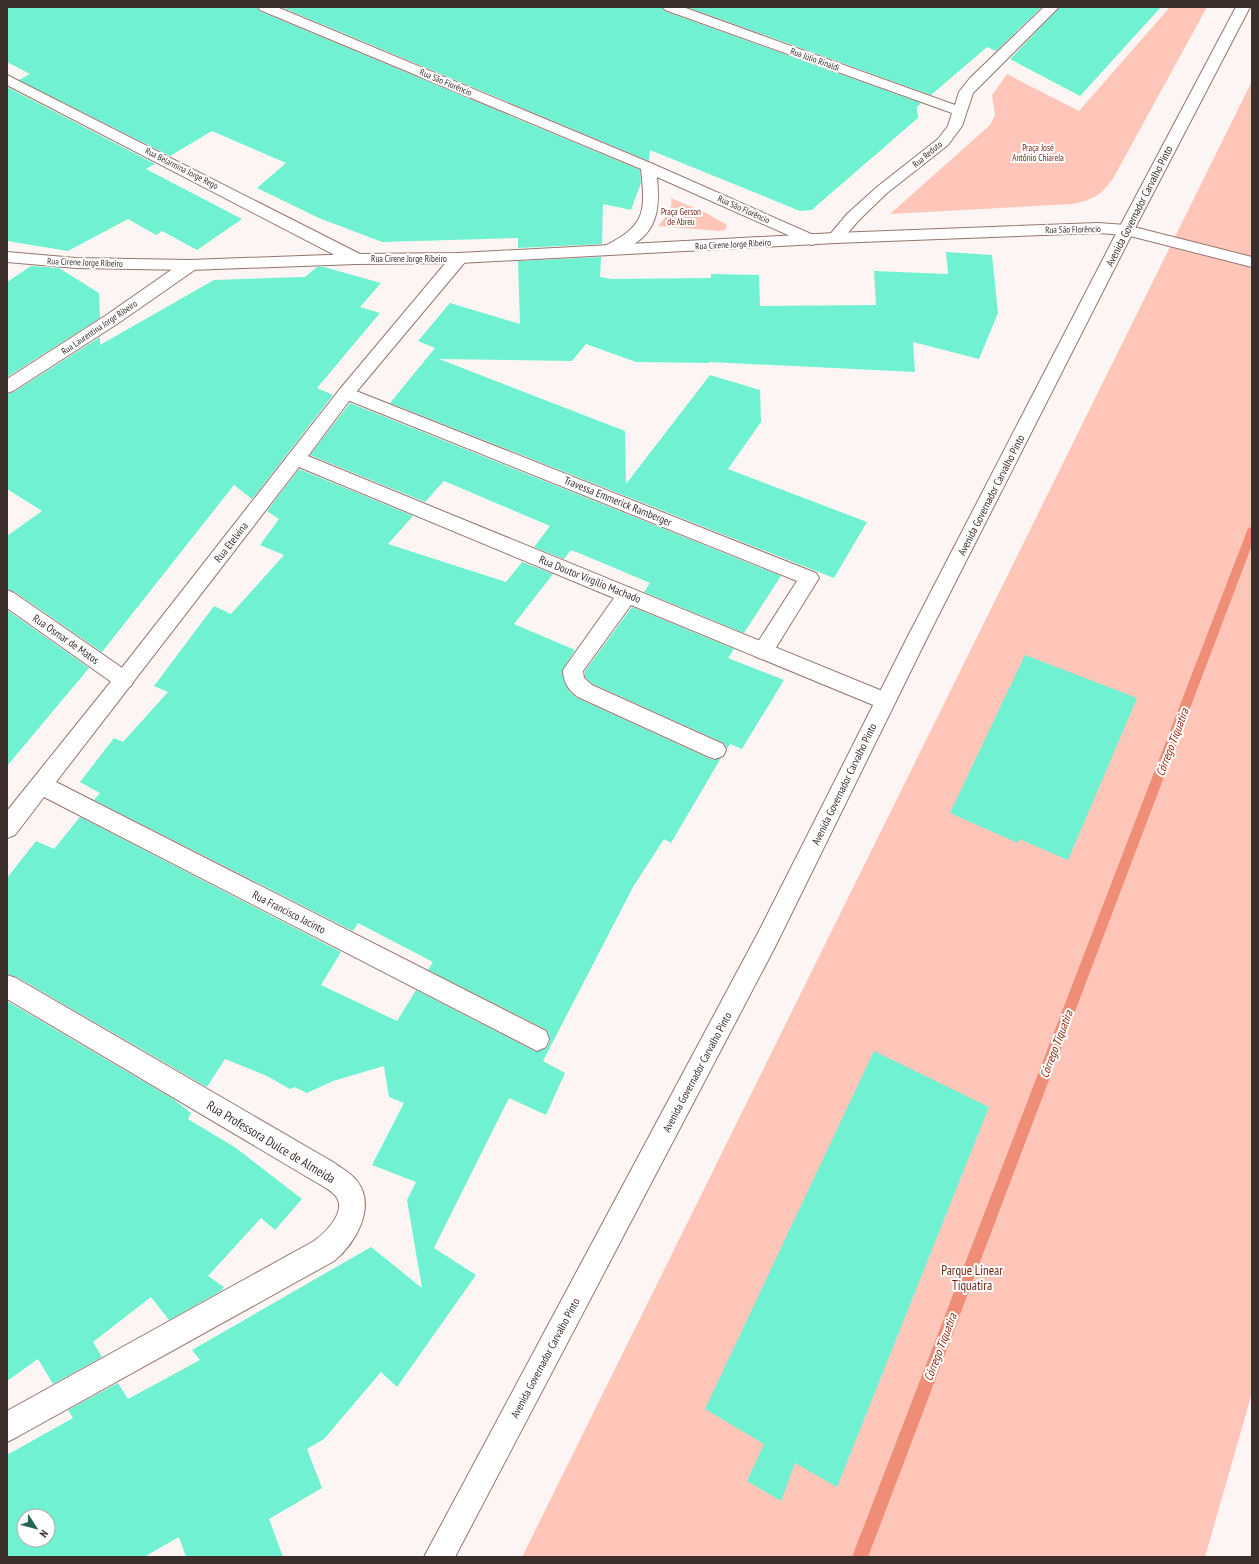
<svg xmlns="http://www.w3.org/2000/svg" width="1259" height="1564" viewBox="0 0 1259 1564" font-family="'PT Sans Narrow',sans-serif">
	<rect width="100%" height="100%" fill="#fcf5f3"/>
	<path fill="#fec6b9" d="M1170,7H1207L1115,175C1103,194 1094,200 1072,204L890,214L990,125L995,115L992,95L1007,74L1079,111Z
		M1252,81V1393L1205,1557H522Z
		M671,198L708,214L727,225L725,230L719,231L658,226C664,219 674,209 671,198Z"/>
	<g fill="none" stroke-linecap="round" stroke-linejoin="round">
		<path fill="#ef8d77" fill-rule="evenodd" d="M1252,527V545L868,1557H852L1247,531L1248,528Z"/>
	</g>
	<path fill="#70f1d2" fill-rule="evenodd" d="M7,7H257L259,11L640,170L641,183L631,210L603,204L602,244L518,248V238L382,242L319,218L257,188L286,163L212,131L170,156L19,80L30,74L7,62Z
		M281,7H662L664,11L921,103L917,107L918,118L815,207L812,210L800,211L650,150L649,161Z
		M687,7H1042L996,51L987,47L931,95Z
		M1060,7H1161L1080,96L1010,59Z
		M7,87L155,164L146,169L242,219L197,250L162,231L156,235L128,219L68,251L7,241Z
		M946,252L992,255L998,313L979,359L913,342L915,372L709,362V363L636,362L586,344L572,361L439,359L625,431L626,484L710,375L760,390L761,422L728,469L867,522L834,578L390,403L435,348L418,341L450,303L520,324L518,261L601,257L600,277L611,279L711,278V274L759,275L760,306L876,305L874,271L948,274Z
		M31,266L59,268L99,293L100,318L7,377V282Z
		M317,267H324L381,283L360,307L380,313L317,388L333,395L252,499L234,485L102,652L15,592L7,589V536L42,511L7,489V394L14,392L100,337V345L214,280L301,277H305Z
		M350,403L781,576L744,633L644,592L650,583L579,553L571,550L564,559L534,547L550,526L444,481L425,502L310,455Z
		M299,469L413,516L388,544L506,582L522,562L553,574L514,624L575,650L562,670L564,682L570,692L577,698L706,757L714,760L721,758L671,843L664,839L633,887L543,1061L565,1073L546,1115L509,1098L434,1248L476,1275L397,1387L381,1372L324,1439L307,1449L322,1488L269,1519L283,1557H186L179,1537L144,1557H7V1455L73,1418L68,1410L118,1383L128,1399L200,1360L192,1350L371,1247L422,1288L407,1200L416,1182L372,1165L404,1103L389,1097L384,1066L333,1081L307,1093L295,1087L290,1089L267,1076L225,1059L207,1087L17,977L7,974V878L36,841L54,849L80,817L341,952L321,985L397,1021L416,990L536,1052L547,1048L550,1040L547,1030L428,970L433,962L358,923L353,931L94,800L100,793L80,782L114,738L123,742L168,692L154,686L214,606L231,614L284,555L260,545L279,519L267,511ZM24,1516H48V1540H24Z
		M632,607L734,649L728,658L784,680L742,749L730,744L727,749L724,743L593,684L585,677V671Z
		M7,610L89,668L7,766Z
		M1025,655L1137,698L1068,860L1019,839L1018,843L950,813Z
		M7,1001L173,1099L191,1113L188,1119L236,1148L302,1199L275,1230L261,1218L208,1276L224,1287L221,1291L169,1320L151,1297L93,1342L102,1357L53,1384L38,1359L7,1381Z
		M874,1051L989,1107L837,1487L795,1463L781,1501L747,1481L764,1444L705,1409Z"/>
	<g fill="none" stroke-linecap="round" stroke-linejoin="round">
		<g stroke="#94766f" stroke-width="2">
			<path id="service" d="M346,387L816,573L819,578L770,657L763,659L756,657L753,651L756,645L797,581L340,397L337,393L340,389Z
				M7,590L14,593L131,674L134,680L131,686L124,688L117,686L7,608Z"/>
		</g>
		<g stroke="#94766f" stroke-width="2">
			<path id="minor" d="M258,7H277L653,164L818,237L820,240L818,243L812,245L806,243L657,177C660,208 658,233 627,248C619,252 612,256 603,253L601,250L603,247C645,226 646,214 641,169L260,10Z
				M663,7H683L955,105L959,92L970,78L1044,7H1059L973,93L962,126L948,145L887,193L859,220L841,241L835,243L829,241L827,238L847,214L877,187L938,139L948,126L952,113L665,10Z
				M7,75L362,255L364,259L362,263L356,264L350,263L7,85Z
				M459,253L465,254L467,258L465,262L352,397L308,456L892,695L896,701L892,707L885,709L878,707L631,605L583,671L584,678L592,685L723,744L726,750L723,756L715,759L707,756L578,697C568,690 563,681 563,670L614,598L299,467L56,782L546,1031L549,1039L546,1047L537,1051L44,797L15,835L7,838V811L117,674L340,389L453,254Z
				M190,260L196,261L198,265L196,269L117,324L13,391L7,393V379L105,316L184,261Z
				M7,975L16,978L333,1162C341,1168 351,1173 357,1181C377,1207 355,1244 334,1261L17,1437L7,1442V1411L314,1241C324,1234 344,1215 338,1200C335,1192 321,1185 314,1181L7,999Z"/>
		</g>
		<g stroke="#94766f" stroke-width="2">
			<path id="tertiary" d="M1098,223L1126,225L1252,257V267L1126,235L1098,233L835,243L459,263L356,264L190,270L76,268L7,262V252L76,258L190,260L356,254L459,253L835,233Z"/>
		</g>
		<g stroke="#94766f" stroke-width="2">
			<path id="primary" d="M1236,7H1250L1134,230L927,638L775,947L455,1557H424L759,931L907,638L1118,230Z"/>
		</g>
		<use href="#service" fill="#fff" fill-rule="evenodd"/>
		<use href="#minor" fill="#fff" fill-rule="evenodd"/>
		<use href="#tertiary" fill="#fff" fill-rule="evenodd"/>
		<use href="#primary" fill="#fff" fill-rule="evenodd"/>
	</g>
	<g text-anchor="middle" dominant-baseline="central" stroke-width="4" stroke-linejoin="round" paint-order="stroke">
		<g font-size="9" fill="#3b2e2b" stroke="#fff">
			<text transform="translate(815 59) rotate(20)">Rua Júlio Rinaldi</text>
			<text transform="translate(446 82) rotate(23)">Rua São Florêncio</text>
			<text transform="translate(927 154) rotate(-40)">Rua Reduto</text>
			<text transform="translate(182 168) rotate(27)">Rua Belarmina Jorge Rego</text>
			<text transform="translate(744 209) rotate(24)">Rua São Florêncio</text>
			<text transform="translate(1073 229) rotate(-1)">Rua São Florêncio</text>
			<text transform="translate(733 244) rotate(-3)">Rua Cirene Jorge Ribeiro</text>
			<text x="409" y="258">Rua Cirene Jorge Ribeiro</text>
			<text transform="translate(85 262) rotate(2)">Rua Cirene Jorge Ribeiro</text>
			<text transform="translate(99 327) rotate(-34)">Rua Laurentina Jorge Ribeiro</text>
		</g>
		<g font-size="9" fill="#751f0d" stroke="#fff">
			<text x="1038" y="147">Praça José<tspan x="1038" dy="10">Antônio Chiarela</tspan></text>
			<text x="681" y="211">Praça Gerson<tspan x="681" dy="10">de Abreu</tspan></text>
		</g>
		<g font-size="11" fill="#3b2e2b" stroke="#fff">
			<text transform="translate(1139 206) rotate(-63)">Avenida Governador Carvalho Pinto</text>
			<text transform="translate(991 495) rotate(-63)">Avenida Governador Carvalho Pinto</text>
			<text transform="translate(618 501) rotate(22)">Travessa Emmerick Ramberger</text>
			<text transform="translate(231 542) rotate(-52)">Rua Etelvina</text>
			<text transform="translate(590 579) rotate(22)">Rua Doutor Virgílio Machado</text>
			<text transform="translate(66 639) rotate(35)">Rua Osmar de Matos</text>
			<text transform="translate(844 784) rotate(-64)">Avenida Governador Carvalho Pinto</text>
			<text transform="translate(289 912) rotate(27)">Rua Francisco Jacinto</text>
			<text transform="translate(697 1072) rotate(-62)">Avenida Governador Carvalho Pinto</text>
			<text transform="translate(545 1358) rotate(-62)">Avenida Governador Carvalho Pinto</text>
		</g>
		<g font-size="12" font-style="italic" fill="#952409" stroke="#fff">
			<text transform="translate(1172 742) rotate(-69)">Córrego Tiquatira</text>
			<text transform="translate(1056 1044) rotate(-69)">Córrego Tiquatira</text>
			<text transform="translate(940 1347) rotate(-69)">Córrego Tiquatira</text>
		</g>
		<g font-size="13" fill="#3b2e2b" stroke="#fff">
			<text transform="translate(271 1142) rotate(31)">Rua Professora Dulce de Almeida</text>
		</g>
		<g font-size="13" fill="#751f0d" stroke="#fff">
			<text x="972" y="1270">Parque Linear<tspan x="972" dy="15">Tiquatira</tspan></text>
		</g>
	</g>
	<rect width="1259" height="1564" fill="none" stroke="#3b2e2b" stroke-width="16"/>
	<g transform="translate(36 1528) rotate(126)"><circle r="19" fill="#ffffff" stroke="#b1abaa"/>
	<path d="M0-3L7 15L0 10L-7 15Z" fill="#236657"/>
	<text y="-6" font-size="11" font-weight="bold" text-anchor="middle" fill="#3b2e2b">N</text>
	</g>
</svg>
